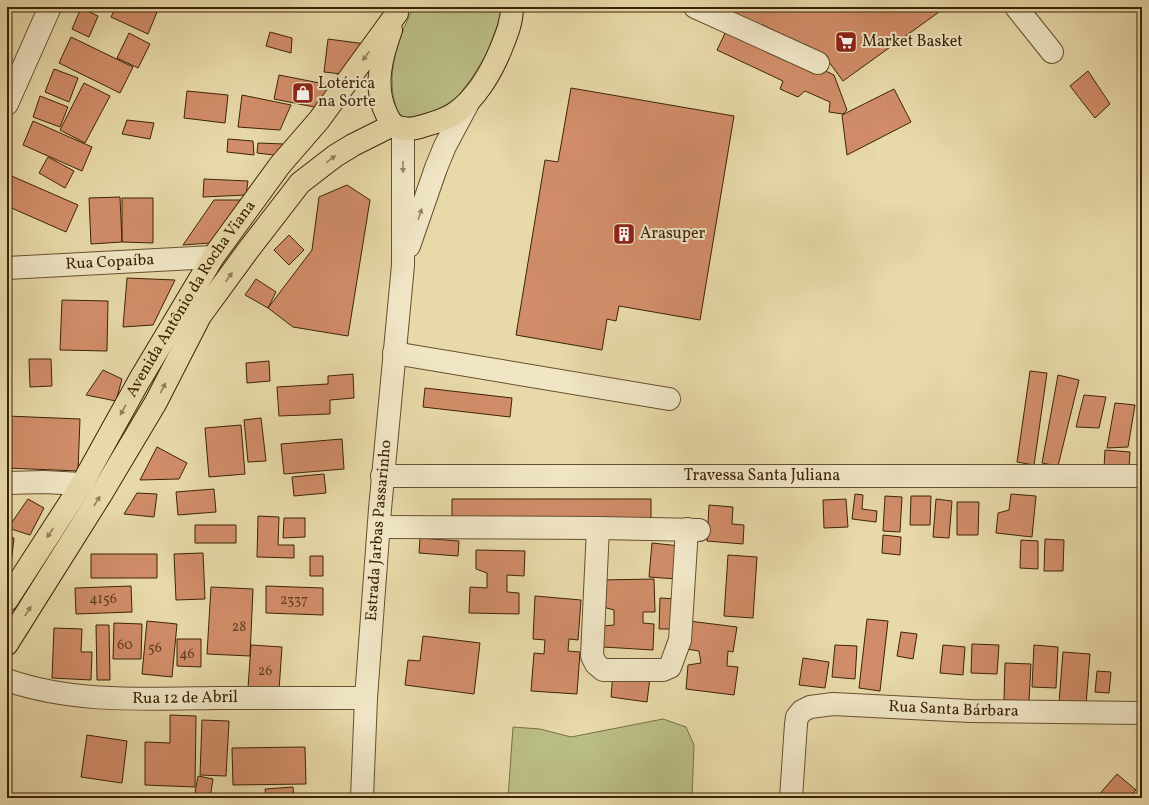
<svg xmlns="http://www.w3.org/2000/svg" width="1149" height="805" viewBox="0 0 1149 805" font-family="Vollkorn,serif">
	<rect width="100%" height="100%" fill="#e8d9a8"/>
	<filter id="stains"><feTurbulence type="fractalNoise" baseFrequency=".005" numOctaves="4"/><feColorMatrix values="0 0 0 0 .2 0 0 0 0 .09 0 0 0 0 .02 0 0 0 .5 -.17"/></filter>
	<radialGradient id="worn" r=".72"><stop offset=".6" stop-color="#630" stop-opacity="0"/><stop offset="1" stop-color="#630" stop-opacity=".3"/></radialGradient>
	<path fill="#babe85" stroke="#7b7046" d="M414,7H501C499,34 484,60 469,82C465,86 462,92 458,96C448,105 436,111 423,114C417,116 411,118 405,117C398,115 396,109 395,103C386,72 399,35 414,7Z
		M663,719L686,727L694,745L692,798H508L513,727L540,729L571,737Z"/>
	<path fill="#d18d69" stroke="#3c2307" d="M86,7H99L96,12Z
		M116,7H159L148,34L111,17Z
		M717,7H946L843,81L826,58L763,25L743,20Z
		M81,8L98,16L89,37L72,29Z
		M729,25L834,75L847,110L843,114L829,112L830,102L805,91L798,97L780,89L783,81L717,50Z
		M270,32L292,38L291,53L266,46Z
		M129,33L150,44L138,68L117,58Z
		M71,37L133,67L120,93L59,63Z
		M328,39L366,44L342,74L324,72Z
		M54,69L78,78L69,102L45,92Z
		M1088,71L1110,104L1095,118L1070,86Z
		M279,75L335,86L319,108L274,99Z
		M84,83L110,96L85,143L60,130Z
		M571,88L734,116L700,320L619,306L616,321L607,319L602,350L516,335L545,160L558,162Z
		M894,89L911,122L847,155L842,115Z
		M187,91L228,95L225,123L184,118Z
		M242,95L291,105L280,130L238,127Z
		M40,96L68,107L60,127L33,117Z
		M127,120L154,123L150,139L122,134Z
		M33,121L92,147L82,171L23,145Z
		M228,139L253,141L254,155L227,152Z
		M258,143L284,144L282,156L257,153Z
		M48,157L74,171L65,188L39,173Z
		M7,174L78,205L66,232L7,206Z
		M204,179L248,181L246,195L203,197Z
		M347,185L370,200L348,336L293,327L268,308L312,250L319,197Z
		M120,197L122,242L91,244L89,198Z
		M122,198H153V243L122,242Z
		M214,200H245L210,243L183,245Z
		M289,235L304,250L289,265L274,250Z
		M127,278L175,280L153,325L123,327Z
		M256,279L276,292L268,308L245,295Z
		M62,300L108,301L107,351L60,350Z
		M7,301L9,328H7Z
		M29,359H51L52,386L30,387Z
		M269,361L270,381L247,383L246,363Z
		M103,370L122,379L116,401L86,395Z
		M1030,371L1047,373L1034,465L1017,462Z
		M353,374L354,398L330,400V414L279,416L277,387L328,384V376Z
		M1058,375L1079,380L1058,466L1042,463Z
		M425,388L512,398L510,417L423,407Z
		M1084,395L1106,397L1099,428L1076,427Z
		M1115,403L1135,405L1128,447L1107,448Z
		M7,416L80,419L78,471L7,468Z
		M261,418L266,461L248,462L244,420Z
		M1142,422V440L1137,439Z
		M241,425L245,474L209,477L205,428Z
		M342,439L344,469L284,474L281,444Z
		M157,447L187,463L179,479L140,480Z
		M1105,450L1130,452L1129,469L1104,468Z
		M324,474L326,493L294,496L292,477Z
		M214,489L216,512L178,515L176,492Z
		M137,493L157,494L154,517L124,514Z
		M855,494L863,495L862,509L877,511L876,522L852,519Z
		M1011,494L1036,496L1032,537L996,533L998,513L1009,510Z
		M885,496L902,497L900,532L883,531Z
		M911,496H931L930,525H910Z
		M28,499L44,508L30,535L8,528Z
		M452,499H651V518L452,519Z
		M846,499L848,527L824,528L823,500Z
		M936,499L952,501L949,538L933,537Z
		M957,502H979L978,535H957Z
		M709,505L733,507L732,524L744,525L743,544L707,541Z
		M258,516L279,517L278,545H294V558L257,557Z
		M284,518H305V537L283,538Z
		M195,525H236V543H195Z
		M883,535L901,537L900,555L882,553Z
		M7,537L14,538L9,583L7,582Z
		M420,538L459,541L458,556L419,553Z
		M1045,539L1064,540L1063,571H1044Z
		M1021,540L1038,541V569L1020,568Z
		M652,543L680,546L677,579L649,577Z
		M476,550L525,551L524,576L507,575V592L519,593V614L469,613L470,587L487,588V573L476,569Z
		M203,553L205,599L176,600L174,554Z
		M91,554H157V578H91Z
		M728,555L757,557L753,618L724,616Z
		M310,556H323V576H310Z
		M654,579L655,612H643V623L654,624L653,650L603,647V626L614,625V610L603,607L602,580Z
		M131,586L132,612L76,614L75,588Z
		M266,586L323,588V615L266,613Z
		M211,587L253,589L250,656L207,654Z
		M535,596L581,600L578,640L569,639L568,651L580,652L577,694L531,691L534,653L544,654L545,640L533,639Z
		M660,598L677,599L676,629H659Z
		M867,619L888,621L880,691L859,688Z
		M147,621L177,624L172,677L142,674Z
		M689,621L737,627L733,652L728,651L727,666L738,667L734,695L686,689L688,665L701,663L699,651L686,649Z
		M114,623L142,624L141,659H113Z
		M96,625H109L110,680H97Z
		M54,628L82,629L81,652H92L91,680L52,678Z
		M901,632L917,634L913,659L897,656Z
		M423,636L480,643L474,694L405,685L408,660L420,661Z
		M177,639H201V667L177,666Z
		M972,644L999,645L997,674L971,673Z
		M251,645L282,647L279,690L248,688Z
		M835,645L857,646L855,679L832,677Z
		M943,645L965,647L963,675L940,673Z
		M1034,645L1058,647L1056,688L1032,687Z
		M1063,652L1090,654L1086,705L1059,703Z
		M803,658L829,662L825,688L799,685Z
		M1005,663L1031,664L1029,701L1004,700Z
		M1097,671L1111,672L1109,693L1095,692Z
		M613,673L650,677L647,702L611,697Z
		M170,715L196,716L195,787L145,785V742L170,743Z
		M202,720L229,721L226,776L200,775Z
		M87,735L127,741L122,783L81,777Z
		M305,747L306,784L233,785L232,748Z
		M1117,774L1136,790L1128,798H1096Z
		M198,776L213,779L210,798H194Z
		M293,787L294,798H266L265,789Z"/>
	<g fill="none" stroke-linecap="round" stroke-linejoin="round">
		<g stroke="#67502f" stroke-width="24">
			<g id="minor">
				<path d="M695,7L818,63"/>
				<path d="M1016,7L1052,52"/>
				<path d="M7,104L50,7"/>
				<path d="M409,246L436,168L445,146L468,103"/>
				<path id="s1" d="M7,268L213,257"/>
				<path d="M394,353L669,399"/>
				<path id="s2" d="M382,476H1142"/>
				<path d="M7,483L44,482L82,484"/>
				<path d="M379,527L600,528L699,530"/>
				<path d="M598,528L592,656L596,664L603,670H663L670,667L680,640L687,529"/>
				<path id="s3" d="M7,680C72,703 146,699 214,698C265,698 315,698 366,698"/>
				<path id="s4" d="M362,798L366,698L380,509L403,265V128"/>
				<path id="s5" d="M791,798L796,724L797,717L802,711L810,707L833,704L970,711L1142,713"/>
			</g>
		</g>
		<g stroke="#3c2307" stroke-width="24">
			<g id="major">
				<path d="M391,30C382,55 373,86 386,113C388,117 390,122 394,125C403,131 414,129 423,126C434,123 445,120 454,114C475,100 491,73 500,51C506,36 512,23 512,7"/>
				<path id="s6" d="M7,600L82,484L139,381L213,257L280,165L319,120L397,13"/>
				<path d="M7,644L100,496L156,402L200,316L249,249L300,183L335,156L353,145L393,125"/>
			</g>
		</g>
		<use href="#minor" stroke="#f0e6c6" stroke-width="22"/>
		<use href="#major" stroke="#e8d9a8" stroke-width="22"/>
	</g>
	<defs><path id="oneway-solid" d="M-6-.8H1V-3.2L6.5 0L1 3.2V.8H-6Z"/></defs>
	<g fill="#927e58">
		<use href="#oneway-solid" transform="translate(366 56) rotate(126)"/>
		<use href="#oneway-solid" transform="translate(331 159) rotate(-37)"/>
		<use href="#oneway-solid" transform="translate(229 277) rotate(-54)"/>
		<use href="#oneway-solid" transform="translate(163 388) rotate(-62)"/>
		<use href="#oneway-solid" transform="translate(123 410) rotate(119)"/>
		<use href="#oneway-solid" transform="translate(97 501) rotate(-58)"/>
		<use href="#oneway-solid" transform="translate(50 533) rotate(123)"/>
		<use href="#oneway-solid" transform="translate(28 611) rotate(-58)"/>
	</g>
	<g fill="#968466">
		<use href="#oneway-solid" transform="translate(403 167) rotate(90)"/>
		<use href="#oneway-solid" transform="translate(420 214) rotate(-71)"/>
	</g>
	<defs>
		<g id="supermarket-square" transform="scale(1.15)"><rect x="-9" y="-9" width="18" height="18" rx="4" fill="#8f2418" stroke="#f0e6c6"/><path d="M-6-5.5h2.5l.6 2H6L4.5 2H-2.5L-4.4-4H-6ZM-1.5 3.2a1.3 1.3 0 1 0 .1 0ZM3 3.2a1.3 1.3 0 1 0 .1 0Z" fill="#fff"/></g>
		<g id="shop-square" transform="scale(1.15)"><rect x="-9" y="-9" width="18" height="18" rx="4" fill="#8f2418" stroke="#f0e6c6"/><path d="M-5-2.5h2.3a2.7 3.5 0 0 1 5.4 0H5L5.5 6h-11ZM-1.5-2.5h3a1.5 2.3 0 0 0-3 0Z" fill="#fff"/></g>
		<g id="building-square" transform="scale(1.15)"><rect x="-9" y="-9" width="18" height="18" rx="4" fill="#8f2418" stroke="#f0e6c6"/><path d="M-4-6H4V6H1V3H-1V6H-4ZM-2.5-4.3h1.7v1.8h-1.7ZM.8-4.3h1.7v1.8H.8ZM-2.5-1h1.7V.8h-1.7ZM.8-1h1.7V.8H.8Z" fill="#fff"/></g>
	</defs>
	<g fill-rule="evenodd">
		<use href="#supermarket-square" x="846" y="42"/>
		<use href="#shop-square" x="303" y="93"/>
		<use href="#building-square" x="624" y="234"/>
	</g>
	<g text-anchor="middle" dominant-baseline="central" stroke-width="4" stroke-linejoin="round" paint-order="stroke">
		<g font-size="14" fill="#613e20">
			<text x="103" y="599">4156</text>
			<text x="294" y="600">2337</text>
			<text x="239" y="627">28</text>
			<text x="125" y="645">60</text>
			<text x="155" y="648">56</text>
			<text x="187" y="654">46</text>
			<text x="265" y="671">26</text>
		</g>
		<g font-size="16" fill="#3c2307" stroke="#f0e6c6" text-anchor="start">
			<text x="862" y="42">Market Basket</text>
			<text x="318" y="84">Lotérica<tspan x="318" dy="18">na Sorte</tspan></text>
			<text x="640" y="234">Arasuper</text>
		</g>
		<g font-size="16" fill="#3c2307" stroke="#f0e6c6">
			<text stroke="none"><textPath href="#s1" startOffset="103">Rua Copaíba</textPath></text>
			<text stroke="none"><textPath href="#s6" startOffset="353">Avenida Antônio da Rocha Viana</textPath></text>
			<text stroke="none"><textPath href="#s2" startOffset="380">Travessa Santa Juliana</textPath></text>
			<text stroke="none"><textPath href="#s4" startOffset="268">Estrada Jarbas Passarinho</textPath></text>
			<text stroke="none"><textPath href="#s3" startOffset="180">Rua 12 de Abril</textPath></text>
			<text stroke="none"><textPath href="#s5" startOffset="242">Rua Santa Bárbara</textPath></text>
		</g>
	</g>
	<rect width="1149" height="805" fill="none" stroke="#e8d9a8" stroke-width="24"/>
	<rect x="8" y="8" width="1133" height="789" fill="none" stroke="#3c2307" stroke-width="2"/>
	<rect x="12" y="12" width="1125" height="781" fill="none" stroke="#3c2307"/>
	<rect width="100%" height="100%" filter="url(#stains)"/>
	<rect width="100%" height="100%" fill="url(#worn)"/>
</svg>
